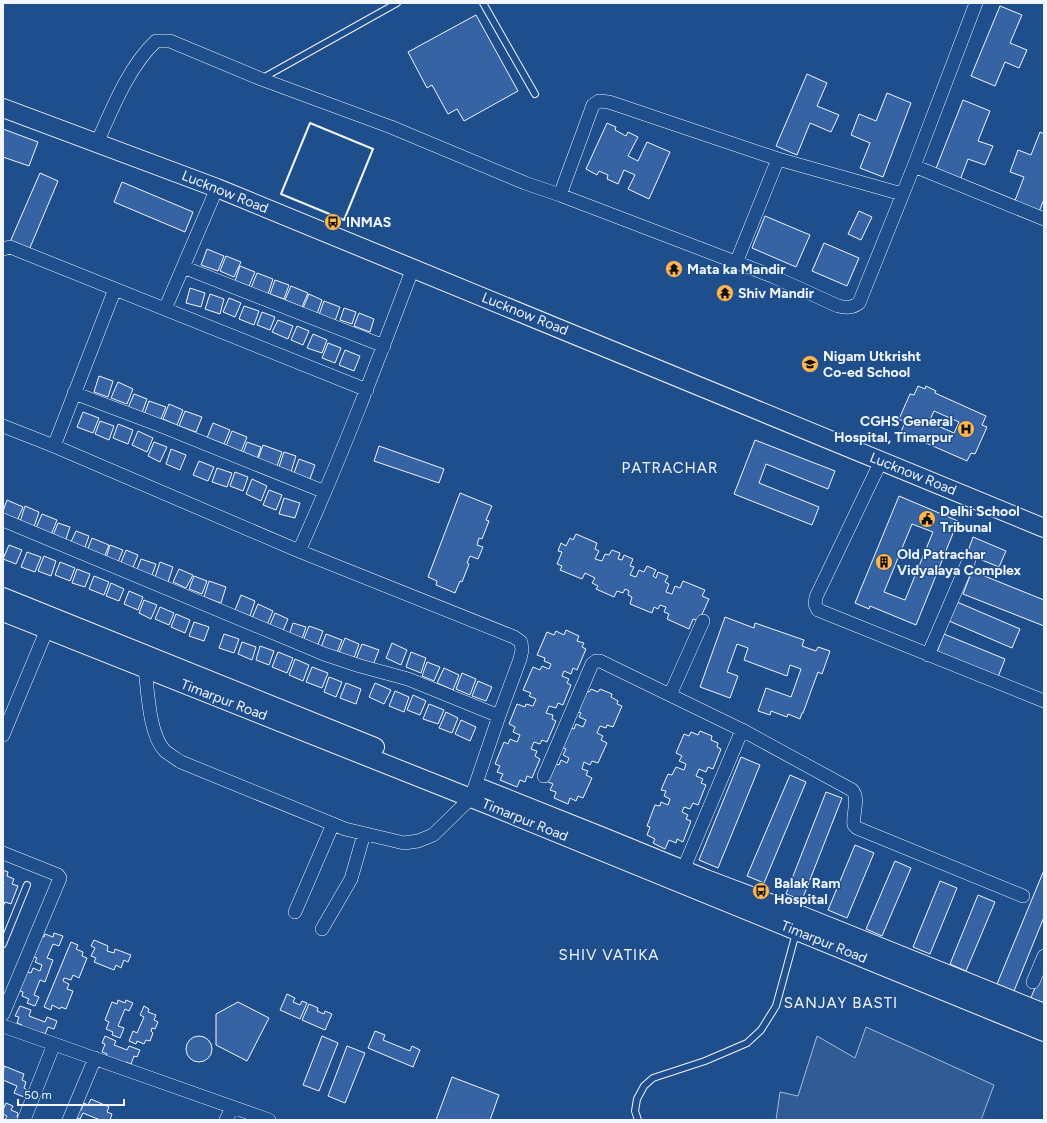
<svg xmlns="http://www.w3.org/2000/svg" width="1047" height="1123" viewBox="0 0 1047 1123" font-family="Figtree,sans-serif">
	<rect width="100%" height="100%" fill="#1f4e8c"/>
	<path fill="#305b95" stroke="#a8bbd7" d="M866,1027L994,1085L981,1120H776L780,1092L798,1096L817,1036L855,1058Z"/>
	<path fill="#3563a3" stroke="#f2f6ff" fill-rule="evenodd" d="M1000,6L1022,15L1010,43L1027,50L1019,68L1005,62L995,86L971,76Z
		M476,15L518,91L464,121L457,109L448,114L432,85L427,88L408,52Z
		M807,74L827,83L817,106L839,115L831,132L810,123L797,155L776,146Z
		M887,93L911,103L883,177L860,168L870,143L851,135L859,114L876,121Z
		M963,100L990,111L978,141L993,146L985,165L968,159L960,180L935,171Z
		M607,123L616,127L615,130L626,136L628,132L638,137L628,156L638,161L647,142L670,152L649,199L628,189L635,175L624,170L618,184L607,179L608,175L599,171L597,175L586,169Z
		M3,129L38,142L29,166L3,157Z
		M1040,132L1044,134V199L1039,212L1014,203L1024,177L1010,172L1018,150L1031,155Z
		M40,173L58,181L29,250L10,242Z
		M122,182L193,212L185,232L114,202Z
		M859,211L872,217L861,240L848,234Z
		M765,216L810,235L796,267L752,248Z
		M824,243L859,258L847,286L812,271Z
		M207,249L224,256L218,271L201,265Z
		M226,256L241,262L234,277L220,271Z
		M240,266L255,272L249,286L235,281Z
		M257,273L273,279L268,294L251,288Z
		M275,280L289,285L284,299L270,294Z
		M291,286L308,293L302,307L285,300Z
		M190,288L205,293L201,307L186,303Z
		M210,294L224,299L220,314L205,309Z
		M309,294L322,300L317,314L303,308Z
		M229,298L241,303L235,317L223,312Z
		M324,301L340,307L335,321L319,315Z
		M244,306L259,311L254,325L239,319Z
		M344,308L356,312L352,324L340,320Z
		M262,312L275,317L270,330L257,325Z
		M359,313L374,319L370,332L354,326Z
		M278,320L293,326L288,339L272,332Z
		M297,326L309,331L303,345L291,340Z
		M313,334L327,340L322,353L307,348Z
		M328,343L341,348L335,363L322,358Z
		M345,350L360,356L354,371L339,365Z
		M99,376L113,381L108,397L94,392Z
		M118,382L133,389L127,404L111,398Z
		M918,386L925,389L926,386L936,391L935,393L986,416L982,425L987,427L975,454L971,453L967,461L901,432L905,422L899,419L910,394L914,395ZM934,411L959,422L954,433L929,422Z
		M134,394L147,399L142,413L128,408Z
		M149,401L166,407L160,421L144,415Z
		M169,404L183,410L177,425L163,419Z
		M185,411L202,417L196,432L179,426Z
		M83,412L99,418L93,433L77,427Z
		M100,421L114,426L109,440L95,434Z
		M213,423L230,430L224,444L207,438Z
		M118,424L133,430L128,444L113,438Z
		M138,431L153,438L147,452L132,445Z
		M232,431L247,437L241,452L226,446Z
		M755,440L835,471L828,489L766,464L759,483L819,507L812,525L734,494Z
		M154,442L167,447L160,462L148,456Z
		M247,442L261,447L256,462L242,456Z
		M263,445L282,452L276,469L257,462Z
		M379,446L444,469L439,483L374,461Z
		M171,449L186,455L180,470L166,464Z
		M284,452L296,456L291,472L279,467Z
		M299,459L315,465L310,479L294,473Z
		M199,461L214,467L208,481L193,475Z
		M217,468L232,473L227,487L212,482Z
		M235,472L248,477L243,491L230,486Z
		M252,479L267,486L261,501L246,494Z
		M269,490L282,495L276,510L263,505Z
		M460,493L492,506L486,520L489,521L482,539L479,538L477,545L483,547L478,559L470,556L467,563L469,564L462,582L460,581L455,593L436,585L437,581L428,577Z
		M899,496L958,521L916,625L870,606L869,609L855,603ZM912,524L933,532L905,600L884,592Z
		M284,498L300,503L295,518L279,514Z
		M7,500L23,507L17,521L3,515V511Z
		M25,506L39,512L34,527L20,522Z
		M42,514L57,520L51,535L36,528Z
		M58,523L70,527L65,542L52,538Z
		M76,531L89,536L84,550L70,544Z
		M576,534L597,543L595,549L599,551L595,559L602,561L605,554L609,555L612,550L620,553L618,559L622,560L624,555L633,559L630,566L634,567L630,575L636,577L639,570L644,572L647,566L656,570L653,576L656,578L658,572L668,576L665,582L669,584L666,592L672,594L675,586L680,588L683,581L705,590L702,596L709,599L699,621L693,619L689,629L667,619L669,614L664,612L666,607L660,605L658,609L654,607L652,613L630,604L632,597L628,595L629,591L625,589L623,593L617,591L614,597L596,589L598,586L592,583L595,578L585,573L582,579L560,570L562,566L557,564L562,552L558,551L561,543L566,546L570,538L573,540Z
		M973,537L1006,551L999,567L967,554Z
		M92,538L109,545L104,558L87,551Z
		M9,545L22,550L16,564L3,559Z
		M110,545L123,550L118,562L106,558Z
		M126,550L138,555L132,570L120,565Z
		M27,552L41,557L35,572L21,567Z
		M44,556L56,561L51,576L38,571Z
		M141,559L156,564L151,578L136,572Z
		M60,562L75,568L70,581L55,575Z
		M160,562L173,567L168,582L155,577Z
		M77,569L90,574L85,587L72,583Z
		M179,569L193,575L186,588L173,582Z
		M972,571L1044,600V626L963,594Z
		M94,576L109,582L104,595L89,589Z
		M194,576L207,581L202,594L189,589Z
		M209,581L226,587L221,603L204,597Z
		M111,583L124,589L119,601L106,596Z
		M129,591L143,597L138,610L124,604Z
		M241,595L255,601L250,616L235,610Z
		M144,600L157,605L151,619L139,613Z
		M957,602L1020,629L1012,648L949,621Z
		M258,604L273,611L267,625L252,618Z
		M160,607L174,613L169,625L155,619Z
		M275,613L288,619L282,633L269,627Z
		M176,614L190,620L185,633L171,627Z
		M725,617L754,628L755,623L804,640L802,646L816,651L818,647L830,651L822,674L818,672L803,713H802L800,719L788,714L787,717L771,711L770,715L758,711L766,688L791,697L801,669L790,665L787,676L744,660L748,648L737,644L727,672L738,676L730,698L700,687Z
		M194,622L209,627L204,641L189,636Z
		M293,623L306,627L302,639L289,635Z
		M309,626L323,631L317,647L303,641Z
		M566,630L579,636L577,641L584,643L582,647L586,649L577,670L573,668L571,674L564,671L562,676L569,679L567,683L571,685L563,705L558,703L556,708L549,706L546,713L553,715L552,719L556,721L547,742L542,740L540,744L534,742L531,749L537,751L535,756L540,759L532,778L527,776L525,782L520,780L517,787L500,780L503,774L497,772L500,766L495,764L504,742L508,744L510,739L517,742L520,735L513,732L515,727L509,724L517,704L525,707L526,704L533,706L536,699L529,696L531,693L523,690L533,667L540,670L542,666L549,669L551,664L544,661L545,658L537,655L547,632L554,635L556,631L564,635Z
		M224,634L239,639L234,653L219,648Z
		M326,634L342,640L336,655L320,650Z
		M944,634L1005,659L998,677L937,652Z
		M345,638L359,644L354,658L339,653Z
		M242,642L256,647L252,660L238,654Z
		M392,643L407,650L401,665L386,658Z
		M362,644L379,650L373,665L356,659Z
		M260,646L274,651L269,665L256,660Z
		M278,652L293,658L287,673L272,667Z
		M411,652L426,658L421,673L406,667Z
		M295,659L309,665L303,681L289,675Z
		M427,662L440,667L434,681L422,676Z
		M312,667L328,673L322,688L306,682Z
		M444,668L459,675L453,690L437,683Z
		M462,673L476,679L470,695L456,689Z
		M329,677L342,682L336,697L324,692Z
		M478,681L492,687L486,701L472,696Z
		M346,683L361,689L356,704L340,698Z
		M375,683L391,690L384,704L369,697Z
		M591,689L598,692L600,689L612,694L611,697L618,701L617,704L622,706L613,727L607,725L606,728L600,726L597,733L603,736L601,740L607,743L598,763L592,761L590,765L584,762L582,769L588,771L586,775L592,778L583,798L578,796L576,801L570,798L568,804L554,798L556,792L550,790L553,784L546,781L554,763L559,765L561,760L567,763L569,758L563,755L566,749L561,747L569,727L574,729L576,724L583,727L586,720L579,717L581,713L576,711L584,690L589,692Z
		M395,691L409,697L404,712L389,706Z
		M413,695L426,701L420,715L407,710Z
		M429,704L444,710L438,724L423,719Z
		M446,712L458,718L452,733L439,728Z
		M461,720L476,727L470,741L455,734Z
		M700,731L712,736L711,740L718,743L717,747L721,749L713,769L708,767L706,772L699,769L696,776L703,779L701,783L706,785L698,805L693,803L690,809L684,807L682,812L688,815L686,819L691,821L683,842L677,839L676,843L669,840L665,849L653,843L655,839L647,835L650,827L647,826L655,805L660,806L661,802L668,805L670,799L664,796L666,791L661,790L668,774L672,775L676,767L684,770L686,764L679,761L682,756L676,753L684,734L689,736L691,732L698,735Z
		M741,757L760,765L718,868L699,860Z
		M790,775L806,782L764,883L747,876Z
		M826,792L842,798L802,900L786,894Z
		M855,845L874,853L847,918L828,910Z
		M895,861L911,868L882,936L866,929Z
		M3,870L8,872L7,876L14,879L12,884L18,886L11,904L5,902L3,907V885L4,882H3Z
		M1044,870V917L1014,991L997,984Z
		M940,881L957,888L930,954L913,947Z
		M978,895L995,902L966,971L950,964Z
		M54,933L63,936L59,946L53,944L47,958L53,960L45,982L40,980L34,995L39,997L35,1006L27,1003L29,999L22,996L23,992L18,990L26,971L31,973L33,968L40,971L42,965L35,962L37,958L32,956L40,936L44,937L45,934L53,937Z
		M94,940L108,946L107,951L114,953L115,949L131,955L128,962L124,960L121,968L116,965L114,970L94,962L96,958L91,956L95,948L91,946Z
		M71,942L78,945L76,949L83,952L82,956L87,958L79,978L73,975L71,980L64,978L63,981L69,984L67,989L73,991L66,1009L61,1007L60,1009L52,1005L51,1010L44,1007Z
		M1044,966V1006L1030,1000Z
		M287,994L295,998L293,1002L300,1005L302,1001L307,1003L300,1019L280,1010Z
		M118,1000L125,1003L126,1000L133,1003L129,1011L125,1009L118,1026L124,1028L120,1038L112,1035L113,1032L106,1029L109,1022L105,1020L112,1002L117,1004Z
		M238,1002L269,1018L247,1061L216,1045V1014Z
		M309,1004L318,1008L317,1011L324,1014L325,1011L332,1014L325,1030L302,1020Z
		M20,1006L31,1010L29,1016L45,1022L47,1017L57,1021L54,1029L48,1027L45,1034L41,1032L40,1036L21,1028L22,1025L17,1023L19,1017L15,1016Z
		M144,1006L149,1009L148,1012L156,1015L154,1020L158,1022L155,1029L152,1028L151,1031L153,1033L150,1041L146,1040L144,1044L137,1041L136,1044L129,1041L133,1031L137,1033L144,1017L140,1015Z
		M375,1031L385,1035L383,1040L410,1051L412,1046L420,1050L413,1067L368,1048Z
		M105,1036L116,1041L114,1045L127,1050L129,1046L140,1050L137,1057L134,1056L131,1064L126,1062L124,1067L105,1059L107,1054L102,1052L105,1044L102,1043Z
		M322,1036L338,1043L319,1091L303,1085Z
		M186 1049a13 13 0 1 1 26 0a13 13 0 1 1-26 0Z
		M347,1046L365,1053L345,1103L328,1096Z
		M4,1066L24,1074L22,1080L26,1082L24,1088L27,1090L24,1097L14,1093L17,1086L3,1080Z
		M452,1077L499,1095L490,1120H436Z
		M91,1099L109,1107L107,1112L112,1114L110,1120H100L83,1113L80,1119L73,1117L77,1108L81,1110L84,1103L88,1105Z
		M6,1103L13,1106L11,1110L18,1113L17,1117L21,1119V1120H5L7,1116L3,1114V1110Z"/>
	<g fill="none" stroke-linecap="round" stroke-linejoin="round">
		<g stroke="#f2f6ff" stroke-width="8">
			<path id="lane" d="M483,3L535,94
				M261,79L397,3
				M3,944L27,885
				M638,1120L635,1111L637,1099L644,1086L653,1078L705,1061L747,1043L761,1030L776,1006L796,933"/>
		</g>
		<g stroke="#f2f6ff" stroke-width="14">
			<path id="street" d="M97,143C112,109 129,66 156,41H170L261,79L391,127L525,183L560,195L772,276L838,306C847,308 852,308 859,303L914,166L976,3
				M914,166L1044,219
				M560,195L593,105L599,101L609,102L778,159L902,194
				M3,249L10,247L367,390
				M736,263L778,159
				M183,267L384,346
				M165,309L217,188
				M74,393L164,427L325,492
				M3,426L54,446L299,551L514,637L521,642L522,650L520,659L499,716L471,798L433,835L418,841L404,843L345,829L181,762C175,758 170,755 165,751C149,735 148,692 145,669L148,662
				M54,446L115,289
				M881,461L816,597L815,604L818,610L1044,701
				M3,520L324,654L360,666L408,679L499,716
				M299,551C341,458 377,363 413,268
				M928,655L969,560
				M670,695L703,621
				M3,735L50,622
				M544,776L592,664L596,661H600L742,730L852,790C860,798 852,815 854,825L857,828L1023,896
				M3,853L58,875L60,878L3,1014
				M683,870L742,730
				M295,912L333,824
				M322,929L351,879L364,834
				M1033,982L1044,956
				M3,1026L269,1120
				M24,1120L54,1044
				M69,1120L95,1058
				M226,1120L232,1108"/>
		</g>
		<g stroke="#f2f6ff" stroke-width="20">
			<path id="secondary" d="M3,108L217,188L1044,528
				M3,597L375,747
				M3,612L491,806L1044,1032
				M483,789L606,838L706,879L788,910L1044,1013"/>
		</g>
		<use href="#lane" stroke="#1f4e8c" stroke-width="6"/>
		<use href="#street" stroke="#1f4e8c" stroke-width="13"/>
		<use href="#secondary" stroke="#1f4e8c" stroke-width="18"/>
		<path stroke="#f2f6ff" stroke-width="2" d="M310,123L373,149L344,220L281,194Z"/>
	</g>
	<defs>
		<g id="bus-disc" transform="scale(0.9)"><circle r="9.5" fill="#ffb74d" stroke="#1f4e8c"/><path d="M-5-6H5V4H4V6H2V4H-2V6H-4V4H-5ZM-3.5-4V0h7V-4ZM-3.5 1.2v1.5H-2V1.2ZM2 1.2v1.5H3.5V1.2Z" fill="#111"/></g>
		<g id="temple-disc" transform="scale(0.9)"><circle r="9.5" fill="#ffb74d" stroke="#1f4e8c"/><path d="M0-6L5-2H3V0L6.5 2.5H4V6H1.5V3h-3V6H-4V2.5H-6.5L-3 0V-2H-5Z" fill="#111"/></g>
		<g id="school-disc" transform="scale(0.9)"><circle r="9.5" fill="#ffb74d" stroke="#1f4e8c"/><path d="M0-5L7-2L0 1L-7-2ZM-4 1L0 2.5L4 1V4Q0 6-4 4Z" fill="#111"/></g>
		<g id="hospital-disc" transform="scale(0.9)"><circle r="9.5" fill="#ffb74d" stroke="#1f4e8c"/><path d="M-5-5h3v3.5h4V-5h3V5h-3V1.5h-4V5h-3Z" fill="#111"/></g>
		<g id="civic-disc" transform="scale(0.9)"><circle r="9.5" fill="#ffb74d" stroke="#1f4e8c"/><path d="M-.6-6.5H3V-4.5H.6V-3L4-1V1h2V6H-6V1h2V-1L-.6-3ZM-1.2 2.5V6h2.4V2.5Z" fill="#111"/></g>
		<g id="building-disc" transform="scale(0.9)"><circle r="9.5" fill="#ffb74d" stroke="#1f4e8c"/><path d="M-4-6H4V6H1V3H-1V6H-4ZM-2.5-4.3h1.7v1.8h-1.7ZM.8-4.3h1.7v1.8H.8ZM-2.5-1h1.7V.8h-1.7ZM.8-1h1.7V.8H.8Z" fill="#111"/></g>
	</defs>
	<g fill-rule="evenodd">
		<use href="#bus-disc" x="333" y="222"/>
		<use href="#temple-disc" x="674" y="269"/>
		<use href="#temple-disc" x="725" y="293"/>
		<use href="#school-disc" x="810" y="364"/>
		<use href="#hospital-disc" x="966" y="429"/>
		<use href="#civic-disc" x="927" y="519"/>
		<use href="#building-disc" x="884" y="562"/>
		<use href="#bus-disc" x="761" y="891"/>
	</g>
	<g text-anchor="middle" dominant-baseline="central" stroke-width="3" stroke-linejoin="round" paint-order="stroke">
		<g font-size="14" fill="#f2f6ff" stroke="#1f4e8c">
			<text transform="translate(225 192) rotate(22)">Lucknow Road</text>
			<text transform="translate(525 314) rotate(22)">Lucknow Road</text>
			<text transform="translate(913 474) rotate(22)">Lucknow Road</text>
			<text transform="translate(224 700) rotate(21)">Timarpur Road</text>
			<text transform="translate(525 820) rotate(22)">Timarpur Road</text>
			<text transform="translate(824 942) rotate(22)">Timarpur Road</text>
		</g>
		<g font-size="14" font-weight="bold" fill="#f2f6ff" stroke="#1f4e8c" text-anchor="start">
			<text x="346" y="222">INMAS</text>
			<text x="687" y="269">Mata ka Mandir</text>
			<text x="738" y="293">Shiv Mandir</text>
			<text x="823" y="356">Nigam Utkrisht<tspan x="823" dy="16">Co-ed School</tspan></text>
			<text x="953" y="421" text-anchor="end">CGHS General<tspan x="953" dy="16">Hospital, Timarpur</tspan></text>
			<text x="940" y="511">Delhi School<tspan x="940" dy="16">Tribunal</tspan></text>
			<text x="897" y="554">Old Patrachar<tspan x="897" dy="16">Vidyalaya Complex</tspan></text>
			<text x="774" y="883">Balak Ram<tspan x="774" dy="16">Hospital</tspan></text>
		</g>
		<g font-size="15" letter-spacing="1" fill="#f2f6ff" stroke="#1f4e8c">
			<text x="670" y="468">PATRACHAR</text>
			<text x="609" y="955">SHIV VATIKA</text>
			<text x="841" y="1003">SANJAY BASTI</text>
		</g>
	</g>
	<rect width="1047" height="1123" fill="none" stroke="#f2f6ff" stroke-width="8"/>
	<path d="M18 1099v6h106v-6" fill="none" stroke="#f2f6ff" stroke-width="2"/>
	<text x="24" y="1099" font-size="12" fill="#f2f6ff" stroke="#1f4e8c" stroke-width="3" paint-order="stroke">50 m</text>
</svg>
